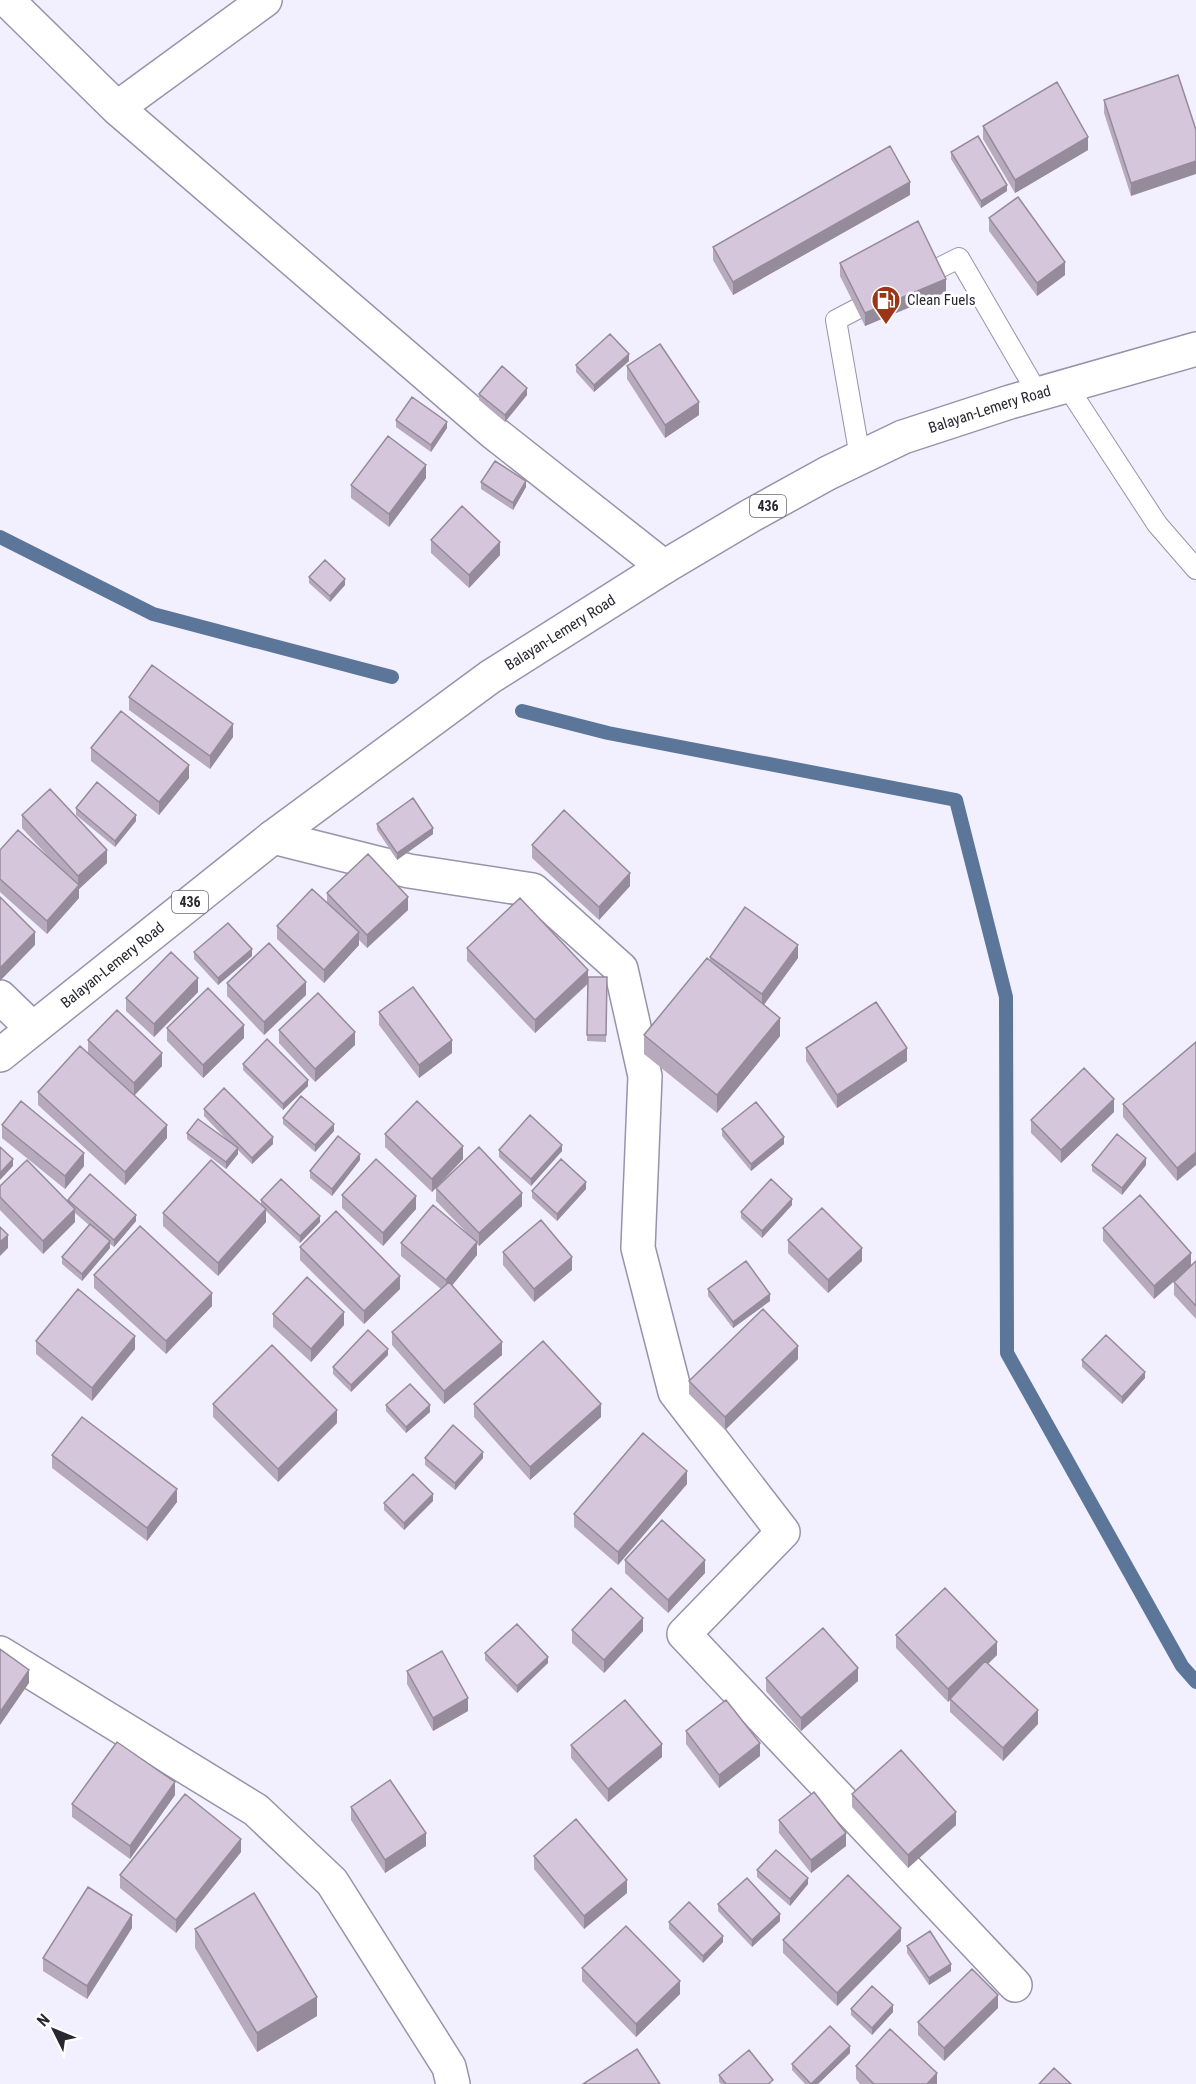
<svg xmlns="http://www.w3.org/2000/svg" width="1196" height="2084" viewBox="0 0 1196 2084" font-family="'Roboto Condensed',sans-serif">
	<rect width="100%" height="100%" fill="#f2effe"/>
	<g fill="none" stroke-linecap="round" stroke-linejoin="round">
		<path stroke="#5b7699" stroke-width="14" d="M0,537L153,614L392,677
			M522,711L608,733L956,800L1006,997L1007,1353L1182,1666L1196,1682"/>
		<g stroke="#9893aa" stroke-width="22">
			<path id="lane" d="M935,270L959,258L1038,394
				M857,309L836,320L860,457
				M1067,386L1157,524L1196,569"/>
		</g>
		<g stroke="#9893aa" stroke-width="36">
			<path id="street" d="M7,0L117,108L493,432L664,567
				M117,108L265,0
				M273,837L409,871L533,890L621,969L645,1076L638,1248L675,1392L783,1532L684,1634L1015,1985
				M0,997L32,1028
				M0,1653L256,1810L332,1882L449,2067L453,2084"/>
		</g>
		<g stroke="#9893aa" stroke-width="36">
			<g id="primary">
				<path id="s1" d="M0,1055L273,837L490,677L664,567L750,516L828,473L903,437L1010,402L1196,349"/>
			</g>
		</g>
		<use href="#lane" stroke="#fff" stroke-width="20"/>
		<use href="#street" stroke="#fff" stroke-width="33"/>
		<use href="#primary" stroke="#fff" stroke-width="33"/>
	</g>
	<path fill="#b7aabd" d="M1178,75L1131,196L1104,113V100Z
		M983,126L1088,150L1015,193L983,139Z
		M951,152L1007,191L981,208L951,159Z
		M910,195L733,295L713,260V247Z
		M989,218L1065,275L1037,296L989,231Z
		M840,263L946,292L865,326L840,276Z
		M629,361L594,392L576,372V365Z
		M627,366L699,415L665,438L627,379Z
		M479,394L527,395L505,422L479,400Z
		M396,420L447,428L431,452L396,427Z
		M426,478L389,527L351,498V485Z
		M481,482L526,487L513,510L481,489Z
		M431,540L500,555L469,588L431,553Z
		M309,577L345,585L330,602L309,583Z
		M129,697L233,737L210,769L129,710Z
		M91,748L189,778L159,815L91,761Z
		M76,808L136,821L115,847L76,815Z
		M22,815L107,863L79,889V898L47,934L0,892V850L54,863L22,828Z
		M377,824L433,834L397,860L377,830Z
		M532,845L630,886L599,920L532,858Z
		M327,893L408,910L367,948L359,940V945L324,983L277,939V926L327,902Z
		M467,948L588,977H607L606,1042L587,1041L588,984L535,1033L467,961Z
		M194,952L252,956L218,985L194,959Z
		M710,957L798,958L764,1005L780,1036L717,1113L644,1054V1035L710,961Z
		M227,983L306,995L264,1035L227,996Z
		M198,992L154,1037L126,1011V998Z
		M379,1012L452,1053L419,1078L379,1025Z
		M167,1028L244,1038L203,1078L167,1041Z
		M279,1030L355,1045L315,1082L279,1043Z
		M88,1040L162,1066L134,1095L167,1138L125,1185L38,1105V1092L88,1053Z
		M1196,1042L1177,1181L1123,1117V1104Z
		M806,1048L907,1061L837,1108L806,1061Z
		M243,1064L308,1086L283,1110L243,1070Z
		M204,1109L273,1144L252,1164L238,1150V1154L226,1169L187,1139V1133L229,1142L204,1116Z
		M1114,1112L1061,1163L1031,1133V1120Z
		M283,1118L334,1131L315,1152L283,1124Z
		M2,1125L84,1166L65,1189L2,1138Z
		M722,1129L784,1144L751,1171L722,1136Z
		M385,1134L463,1159L432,1192L385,1147Z
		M499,1150L562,1151L531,1186L499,1157Z
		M360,1160L332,1196L310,1178V1171Z
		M1092,1165H1146L1122,1195L1092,1171Z
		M0,1186L68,1202V1200L136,1221L114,1247L110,1244V1248L82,1281L62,1264V1257L89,1225L75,1213V1222L43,1254L0,1210Z
		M436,1188L522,1206L479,1246L477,1244V1255L452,1285L502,1355L444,1404L392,1345V1332L441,1289L401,1256V1243L467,1233L436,1201Z
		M586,1189L557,1221L532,1198V1191Z
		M342,1195L416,1209L383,1246L342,1208Z
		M261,1200L320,1222L300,1243L266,1211V1222L218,1276L163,1226V1213L261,1206Z
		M792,1205L762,1238L741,1218V1212Z
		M1103,1228L1191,1266L1154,1299L1103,1241Z
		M788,1240L862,1261L828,1293L788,1253Z
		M300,1247L400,1289L364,1324L300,1260Z
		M503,1252L572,1270L534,1302L503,1265Z
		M1196,1261V1319L1174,1295V1282Z
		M94,1275L212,1306L166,1354L94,1288Z
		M708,1289L770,1301L733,1328L708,1296Z
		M273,1314L344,1325L311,1362L273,1327Z
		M36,1341L135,1349L92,1401L36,1354Z
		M388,1355L351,1392L333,1374V1367Z
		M798,1359L725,1430L689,1394V1381Z
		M1082,1360L1145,1378L1122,1404L1082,1367Z
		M213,1404L337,1423L278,1482L213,1417Z
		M474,1404L601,1417L530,1480L474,1417Z
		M386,1405L430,1412L406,1433L386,1411Z
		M52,1455L177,1502L147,1541L52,1468Z
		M425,1458H483L455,1490L425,1465Z
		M687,1484L618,1565L574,1527V1514Z
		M433,1501L404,1530L384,1510V1503Z
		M625,1560L705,1573L668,1613L625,1573Z
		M572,1630L643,1631L604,1673L572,1643Z
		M896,1635L997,1655L988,1664L1038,1724L1003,1761L950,1712V1700L948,1702L896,1648Z
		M485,1653L548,1663L517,1693L485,1660Z
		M407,1671L468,1711L433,1731L407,1684Z
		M766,1678L858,1681L801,1731L766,1691Z
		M686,1731L760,1756L719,1788L686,1744Z
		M571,1745L662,1757L608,1802L571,1758Z
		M852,1794L956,1825L908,1868L852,1807Z
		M175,1795L130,1859L72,1817V1804Z
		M351,1807L426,1846L385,1873L351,1820Z
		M779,1820L846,1846L811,1873L779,1833Z
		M241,1852L176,1933L120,1888V1875Z
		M534,1856L627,1893L584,1929L534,1869Z
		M757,1870L808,1884L790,1906L757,1877Z
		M718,1904L780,1921L752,1947L718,1911Z
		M669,1922L723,1942L703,1963L669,1929Z
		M132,1928L87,1999L43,1971V1958Z
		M195,1929L317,2016L257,2052L195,1948Z
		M783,1940L901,1941L837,2006L783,1953Z
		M907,1946L951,1971L929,1985L907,1953Z
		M582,1968L680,1994L636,2037L582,1981Z
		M998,2008L944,2061L918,2035V2022Z
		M851,2009L893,2012L872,2035L851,2015Z
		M850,2053L818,2084H805L792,2070V2064Z
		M856,2066L937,2084H860L856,2079Z
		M719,2075L773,2084H721L719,2082Z"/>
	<path fill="#958b9a" d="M1088,137V150L1015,193V180Z
		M1196,161V174L1131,196V183Z
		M910,182V195L733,295V282Z
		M1007,185V191L981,208V201Z
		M1065,262V275L1037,296V283Z
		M946,279V292L865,326V313Z
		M629,354V361L594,392V385Z
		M527,388V395L505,422V415Z
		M699,402V415L665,438V425Z
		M447,422V428L431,452V445Z
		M426,465V478L389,527V514Z
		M526,481V487L513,510V503Z
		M500,542V555L469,588V575Z
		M345,579V585L330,602V596Z
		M233,724V737L210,769V756Z
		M189,765V778L159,815V802Z
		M136,815V821L115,847V841Z
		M433,828V834L397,860V853Z
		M107,850V863L79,889V898L47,934V921L78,886V876Z
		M630,873V886L599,920V907Z
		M408,897V910L367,948V935Z
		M35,932V945L0,981V968Z
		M359,932V945L324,983V970Z
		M798,945V958L762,1007V994Z
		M252,949V956L218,985V978Z
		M588,970V983L535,1033V1020Z
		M198,978V992L154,1037V1024Z
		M306,982V995L264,1035V1022Z
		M780,1018V1036L717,1113V1095Z
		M244,1025V1038L203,1078V1065Z
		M355,1032V1045L315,1082V1069Z
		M452,1040V1053L419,1078V1065Z
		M907,1048V1061L837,1108V1095Z
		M162,1053V1066L134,1096V1083Z
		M308,1080V1086L283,1110V1104Z
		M1114,1099V1112L1061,1163V1150Z
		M334,1124V1131L315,1152V1145Z
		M167,1125V1138L125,1185V1172Z
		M273,1137V1144L252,1164V1158Z
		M784,1137V1144L751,1171V1164Z
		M562,1145V1151L531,1186V1179Z
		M463,1146V1159L432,1192V1179Z
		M238,1148V1154L226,1169V1162Z
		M1196,1152V1165L1177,1181V1168Z
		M84,1153V1166L65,1189V1176Z
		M360,1154V1160L332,1196V1189Z
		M1146,1158V1165L1122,1195V1188Z
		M13,1159V1166L0,1180V1173Z
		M586,1182V1189L557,1221V1214Z
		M522,1193V1206L479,1246V1233Z
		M416,1196V1209L383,1246V1233Z
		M792,1199V1205L762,1238V1231Z
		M75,1209V1222L43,1254V1241Z
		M266,1209V1222L218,1276V1263Z
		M136,1215V1221L114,1247V1240Z
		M320,1216V1222L300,1243V1236Z
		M8,1235V1248L0,1256V1242Z
		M110,1241V1248L82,1281V1274Z
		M477,1242V1255L446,1293V1280Z
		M862,1248V1261L828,1293V1280Z
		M1191,1253V1266L1154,1299V1286Z
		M572,1257V1270L534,1302V1289Z
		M400,1276V1289L364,1324V1311Z
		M212,1293V1306L166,1354V1341Z
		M770,1294V1301L733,1328V1322Z
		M344,1312V1325L311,1362V1349Z
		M135,1336V1349L92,1401V1388Z
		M502,1342V1355L444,1404V1391Z
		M798,1346V1359L725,1430V1417Z
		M388,1349V1355L351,1392V1385Z
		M1145,1372V1378L1122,1404V1397Z
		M601,1404V1417L530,1480V1467Z
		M430,1405V1412L406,1433V1427Z
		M337,1410V1423L278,1482V1469Z
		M483,1452V1458L455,1490V1483Z
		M687,1471V1484L618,1565V1552Z
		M177,1489V1502L147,1541V1528Z
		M433,1494V1501L404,1530V1523Z
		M705,1560V1573L668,1613V1600Z
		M643,1618V1631L604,1673V1660Z
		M997,1642V1655L951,1699H950V1700L948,1702V1689Z
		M548,1657V1663L517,1693V1686Z
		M858,1668V1681L801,1731V1718Z
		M29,1670V1683L0,1725V1712Z
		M468,1698V1711L433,1731V1718Z
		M1038,1710V1724L1003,1761V1748Z
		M760,1743V1756L719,1788V1775Z
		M662,1744V1757L608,1802V1789Z
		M175,1782V1795L130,1859V1846Z
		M956,1812V1825L908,1868V1855Z
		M426,1833V1846L385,1873V1860Z
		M846,1833V1846L811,1873V1860Z
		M241,1839V1852L176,1933V1920Z
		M808,1878V1884L790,1906V1899Z
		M627,1880V1893L584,1929V1916Z
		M780,1914V1921L752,1947V1940Z
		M132,1915V1928L87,1999V1986Z
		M901,1928V1941L837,2006V1993Z
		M723,1936V1942L703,1963V1956Z
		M951,1964V1971L929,1985V1978Z
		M680,1981V1994L636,2037V2024Z
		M998,1995V2008L944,2061V2048Z
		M317,1997V2016L257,2052V2033Z
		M893,2005V2012L872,2035V2028Z
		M850,2046V2053L818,2084H811Z
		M937,2073V2084H927Z"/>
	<path fill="#d5c6dc" stroke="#958b9a" stroke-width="1.5" d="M1178,75L1196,130V161L1131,183L1104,100Z
		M1057,82L1088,137L1015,180L983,126Z
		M978,136L1007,185L981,201L951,152Z
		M890,146L910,182L733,282L713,247Z
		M1018,197L1065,262L1037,283L989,218Z
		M918,221L946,279L865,313L840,263Z
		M610,334L629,354L594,385L576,365Z
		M660,344L699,402L665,425L627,366Z
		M502,366L527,388L505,415L479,394Z
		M412,397L447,422L431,445L396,420Z
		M388,436L426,465L389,514L351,485Z
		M495,461L526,481L513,503L481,482Z
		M462,506L500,542L469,575L431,540Z
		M325,560L345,579L330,596L309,577Z
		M152,665L233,724L210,756L129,697Z
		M121,711L189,765L159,802L91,748Z
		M97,782L136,815L115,841L76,808Z
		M50,789L107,850L78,876L22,815Z
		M413,798L433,828L397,853L377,824Z
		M564,810L630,873L599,907L532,845Z
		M18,830L79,885L47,921L0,879V850Z
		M368,854L408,897L367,935L327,893Z
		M312,889L359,932L324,970L277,926Z
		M0,897L35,932L0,968Z
		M520,898L588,970L535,1020L467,948Z
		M745,907L798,945L762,994L710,957Z
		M228,923L252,949L218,978L194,952Z
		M269,943L306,982L264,1022L227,983Z
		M171,952L198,978L154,1024L126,998Z
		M707,958L780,1018L717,1095L644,1035Z
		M588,977H607L606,1035H587Z
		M413,987L452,1040L419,1065L379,1012Z
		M208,988L244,1025L203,1065L167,1028Z
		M318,993L355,1032L315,1069L279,1030Z
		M876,1002L907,1048L837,1095L806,1048Z
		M117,1010L162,1053L134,1083L88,1040Z
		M267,1039L308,1080L283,1104L243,1064Z
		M1196,1042V1152L1177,1168L1123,1104Z
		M80,1046L167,1125L125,1172L38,1092Z
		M1084,1068L1114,1099L1061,1150L1031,1120Z
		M224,1088L273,1137L252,1158L204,1109Z
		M301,1096L334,1124L315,1145L283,1118Z
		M21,1101L84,1153L65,1176L2,1125Z
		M417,1101L463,1146L432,1179L385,1134Z
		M756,1102L784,1137L751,1164L722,1129Z
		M530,1115L562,1145L531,1179L499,1150Z
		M198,1119L238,1148L226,1162L187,1133Z
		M1117,1134L1146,1158L1122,1188L1092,1165Z
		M338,1136L360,1154L332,1189L310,1171Z
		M0,1147L13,1159L0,1173Z
		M479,1147L522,1193L479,1233L436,1188Z
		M376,1159L416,1196L383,1233L342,1195Z
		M561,1159L586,1182L557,1214L532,1191Z
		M27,1160L75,1209L43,1241L0,1197V1186Z
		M211,1160L266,1209L218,1263L163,1213Z
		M90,1174L136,1215L114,1240L68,1200Z
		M281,1179L320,1216L300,1236L261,1200Z
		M771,1179L792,1199L762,1231L741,1212Z
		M1140,1195L1191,1253L1154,1286L1103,1228Z
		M433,1205L477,1242L446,1280L401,1243Z
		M822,1208L862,1248L828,1280L788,1240Z
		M336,1211L400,1276L364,1311L300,1247Z
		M541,1220L572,1257L534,1289L503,1252Z
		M90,1224L110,1241L82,1274L62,1257Z
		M140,1226L212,1293L166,1341L94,1275Z
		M0,1227L8,1235L0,1242Z
		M746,1261L770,1294L733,1322L708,1289Z
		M1196,1261V1306L1174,1282Z
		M307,1277L344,1312L311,1349L273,1314Z
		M449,1282L502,1342L444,1391L392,1332Z
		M78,1289L135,1336L92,1388L36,1341Z
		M763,1309L798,1346L725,1417L689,1381Z
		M368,1330L388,1349L351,1385L333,1367Z
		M1106,1335L1145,1372L1122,1397L1082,1360Z
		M543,1341L601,1404L530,1467L474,1404Z
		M272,1345L337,1410L278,1469L213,1404Z
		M410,1384L430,1405L406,1427L386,1405Z
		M82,1417L177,1489L147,1528L52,1455Z
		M453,1425L483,1452L455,1483L425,1458Z
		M643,1433L687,1471L618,1552L574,1514Z
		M413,1474L433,1494L404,1523L384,1503Z
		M662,1520L705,1560L668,1600L625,1560Z
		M611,1588L643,1618L604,1660L572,1630Z
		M945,1588L997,1642L948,1689L896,1635Z
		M517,1624L548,1657L517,1686L485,1653Z
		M823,1628L858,1668L801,1718L766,1678Z
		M0,1649L29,1670L0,1712Z
		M442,1651L468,1698L433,1718L407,1671Z
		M985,1661L1038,1710L1003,1748L950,1699Z
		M625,1700L662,1744L608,1789L571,1745Z
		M726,1700L760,1743L719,1775L686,1731Z
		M117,1742L175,1782L130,1846L72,1804Z
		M901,1750L956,1812L908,1855L852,1794Z
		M390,1780L426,1833L385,1860L351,1807Z
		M814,1792L846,1833L811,1860L779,1820Z
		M185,1794L241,1839L176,1920L120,1875Z
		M576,1819L627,1880L584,1916L534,1856Z
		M776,1850L808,1878L790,1899L757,1870Z
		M848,1875L901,1928L837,1993L783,1940Z
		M747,1878L780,1914L752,1940L718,1904Z
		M88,1887L132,1915L87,1986L43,1958Z
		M254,1893L317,1997L257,2033L195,1929Z
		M689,1902L723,1936L703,1956L669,1922Z
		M626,1926L680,1981L636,2024L582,1968Z
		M930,1931L951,1964L929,1978L907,1946Z
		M972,1969L998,1995L944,2048L918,2022Z
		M872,1986L893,2005L872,2028L851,2009Z
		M830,2026L850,2046L811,2084L792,2064Z
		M890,2029L937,2073L927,2084H874L856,2066Z
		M637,2049L660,2084H583Z
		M749,2050L773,2080L768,2084H726L719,2075Z
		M1054,2068L1071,2084H1039Z"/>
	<defs>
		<g id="fuel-pin" transform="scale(1.5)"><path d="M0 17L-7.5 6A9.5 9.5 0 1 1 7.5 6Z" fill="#9c3515" stroke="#fff"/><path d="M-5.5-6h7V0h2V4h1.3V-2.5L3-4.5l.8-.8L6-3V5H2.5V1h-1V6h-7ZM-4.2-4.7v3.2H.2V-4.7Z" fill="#fff"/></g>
	</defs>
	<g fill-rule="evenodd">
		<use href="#fuel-pin" x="886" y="300"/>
	</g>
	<g text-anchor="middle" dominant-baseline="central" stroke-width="5" stroke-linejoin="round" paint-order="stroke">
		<g fill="#fff" stroke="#69686f" stroke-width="1.5">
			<rect x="750" y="495" width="36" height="22" rx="4.5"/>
			<rect x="172" y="891" width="36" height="22" rx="4.5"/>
		</g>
		<g font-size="14" font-weight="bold" fill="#292831">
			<text x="768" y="506">436</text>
			<text x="190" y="902">436</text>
		</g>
		<g font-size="15" fill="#292831" stroke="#fff" text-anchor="start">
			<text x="907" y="300">Clean Fuels</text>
		</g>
		<g font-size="15" fill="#292831" stroke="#fff">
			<text stroke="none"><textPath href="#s1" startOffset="1188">Balayan-Lemery Road</textPath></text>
			<text stroke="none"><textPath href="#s1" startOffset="702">Balayan-Lemery Road</textPath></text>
			<text stroke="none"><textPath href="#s1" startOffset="144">Balayan-Lemery Road</textPath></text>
		</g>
	</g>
	<g transform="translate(54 2030) rotate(313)" stroke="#ffffff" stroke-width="4.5" paint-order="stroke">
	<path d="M0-4.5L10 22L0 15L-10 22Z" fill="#292831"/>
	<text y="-9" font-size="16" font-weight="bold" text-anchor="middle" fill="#292831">N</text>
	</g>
</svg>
